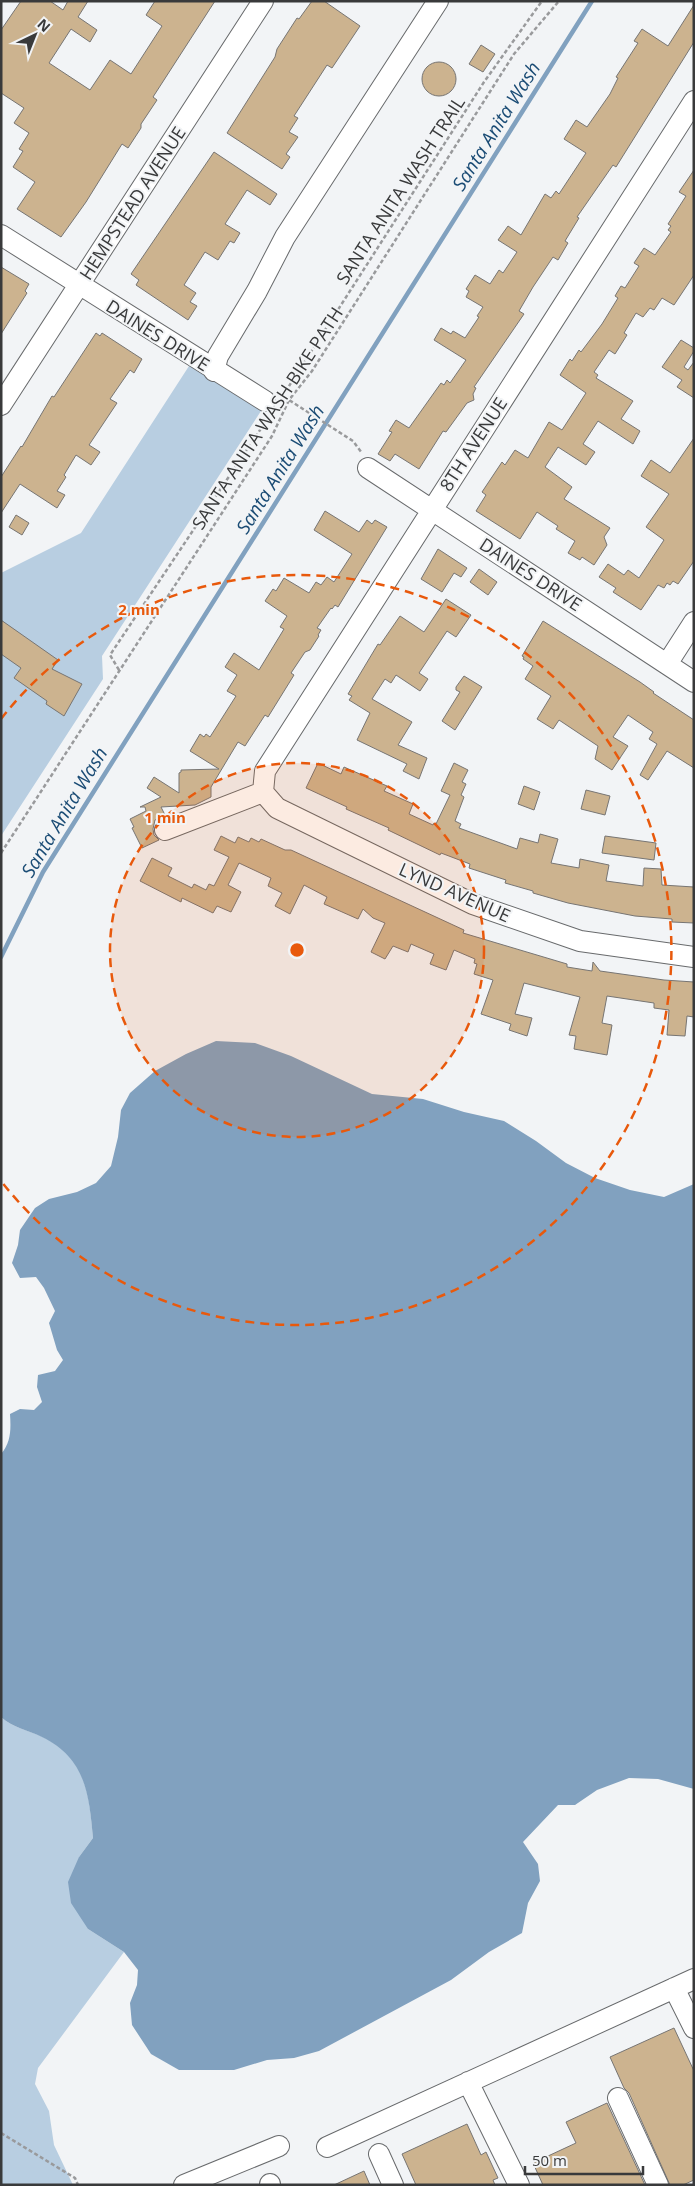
<svg xmlns="http://www.w3.org/2000/svg" width="695" height="2186" viewBox="0 0 695 2186" font-family="'Open Sans',sans-serif">
	<rect width="100%" height="100%" fill="#f2f4f6"/>
	<path fill="#b8cee1" d="M200,349L272,394L102,656L103,679L1,836V573L81,533Z
		M1,1717C13,1728 28,1730 43,1737C87,1758 89,1795 93,1838L79,1857L88,1929L124,1952L38,2068L35,2084L49,2111L54,2145L73,2185H1Z"/>
	<path fill="#81a1bf" d="M216,1041L255,1043L291,1056L372,1094L423,1099L464,1112L504,1121L536,1141L566,1163L595,1178L630,1190L664,1197L694,1184V1789L658,1779L629,1778L597,1790L575,1805H558L523,1842L538,1864L540,1881L528,1903L522,1933L489,1952L451,1980L319,2051L294,2058L267,2060L234,2070H179L151,2054L132,2025L130,2003L137,1985L138,1970L124,1952L88,1929L71,1903L68,1882L79,1857L93,1838C89,1795 86,1758 42,1737C28,1730 13,1728 1,1717V1454C11,1442 11,1430 10,1414L20,1409L34,1410L42,1402L37,1387L38,1375L55,1371L63,1360L57,1350L49,1323L55,1311L44,1288L36,1277L20,1278L12,1263L18,1245L20,1230L35,1208L49,1199L77,1192L96,1183L111,1166L118,1137L121,1110L130,1093L155,1071L186,1054Z"/>
	<g fill="none" stroke-linecap="round" stroke-linejoin="round">
		<path stroke="#81a1bf" stroke-width="4.5" d="M1,957L43,872L592,1"/>
	</g>
	<path fill="#ccb38f" stroke="#777573" d="M21,1H50L63,10L68,1H88L78,17L97,30L90,42L71,29L49,63L90,90L110,60L131,74L162,26L146,15L155,1H215L153,97L157,100L141,124V128L128,148L122,144L86,202L61,237L17,209L35,182L13,167L23,151L19,149L29,133L14,123L24,108L1,93V30Z
		M312,1H324L360,26L332,68L327,65L294,116L298,118L289,132L298,137L286,154L290,157L282,169L227,133L275,57L277,49L297,18L299,19Z
		M694,5V42L616,167L613,165L577,217L579,218L565,241L568,243L558,260L553,257L533,287L519,311L524,314L474,387L476,388L473,394L474,400L467,403L446,432L443,431L419,469L395,454L390,461L378,454L392,432L389,431L396,420L409,428L441,383L444,385L447,380L450,383L466,360L434,340L441,328L451,334L453,331L465,338L479,317L477,316L483,307L466,297L469,291L466,289L475,275L490,284L499,270L503,273L517,252L498,240L508,226L521,235L545,194L551,198L556,191L559,194L586,153L564,139L576,120L587,127L610,94L618,78L616,77L638,43L634,41L642,29L668,46Z
		M481,45L495,54L483,72L469,64Z
		M422 79a17 17 0 1 1 34 0a17 17 0 1 1-34 0Z
		M214,152L277,194L270,205L247,190L225,224L240,233L234,243L230,241L218,260L205,252L184,285L196,293L190,302L197,306L188,320L136,285L139,280L131,274Z
		M694,170V275L674,305L662,298L654,310L650,308L643,317L636,313L624,333L627,335L615,354L609,350L594,372L598,375L596,378L633,401L621,419L640,431L633,444L598,421L583,444L595,452L586,465L558,447L545,467L572,487L564,499L610,528L604,537L607,545L594,565L582,557L580,560L568,553L575,541L556,529L558,526L537,512L520,539L476,511L486,495L482,492L502,462L505,465L515,450L528,458L549,422L562,430L586,393L560,375L570,359L572,361L579,350L581,352L602,324L618,298L615,296L621,286L625,288L639,266L634,263L644,248L655,255L671,232L668,230L671,226L668,224L686,196L679,192Z
		M1,267L29,284L25,291L27,293L1,334Z
		M96,333L100,336L102,333L142,359L134,373L130,370L110,399L117,403L89,445L100,452L91,465L76,455L64,475L66,477L57,491L65,495L57,508L20,484L1,513V477L21,446L22,447L52,396L54,397Z
		M681,340L694,348V351L684,367L688,370L694,362V398L677,387L682,380L662,367Z
		M694,438V561L678,584L673,581L670,585L667,583L664,588L658,585L641,610L613,592L616,588L599,577L608,564L624,575L628,570L639,578L664,540L646,527L669,494L641,476L651,460L670,473Z
		M325,511L359,532L367,520L372,524L375,520L387,527L338,607L335,605L332,609L331,608L317,628L321,630L318,635L319,636L310,650L305,652L291,673L294,675L268,717L265,715L245,746L238,742L211,787V797L195,805L161,807L165,815L155,820L153,829L154,835L159,840L142,848L132,828L134,827L130,819L146,811L145,807H140L161,797L147,788L154,777L179,793V773L181,772V770L219,769L190,751L200,734L204,737L206,734L210,737L236,696L227,691L237,675L225,667L234,653L259,670L284,629L280,627L287,616L265,601L273,589L276,591L284,578L309,593L316,582L321,585L327,577L334,582L352,554L314,530Z
		M16,515L29,523L22,535L9,527Z
		M438,549L467,568L461,577L454,573L442,592L421,579Z
		M479,569L497,582L488,595L470,582Z
		M446,599L471,615L456,637L447,631L419,673L428,679L420,691L396,675L391,683L385,679L372,699L412,722L398,745L427,758L419,779L403,771L407,764L357,740L370,713L349,700L352,696L348,694L378,644L380,645L400,616L424,632Z
		M1,620L58,660L52,669L82,684L64,716L46,704L47,701L14,678L21,668L1,654Z
		M543,621L640,682L654,692L653,693L694,720V768L667,751L648,780L640,775L657,744L649,739L653,732L628,715L613,737L628,746L612,770L595,759L598,746L559,720L553,729L537,719L551,696L525,679L533,666L523,659L524,657L522,656Z
		M464,676L482,687L455,730L442,721L460,692L456,690V687Z
		M318,763L341,774L344,767L387,786L384,791L413,804L409,814L433,825L434,823L436,824L450,795L441,791L454,763L468,770L462,782L466,784L461,795L464,797L455,821L461,824L459,828L517,849L520,838L538,843L540,834L558,839L551,863L579,868L580,859L609,865L606,881L643,886L644,868L661,869L662,885L694,887V923L672,922V919L635,916L568,903L533,893V891L505,883L506,880L469,868L470,864L441,853L440,855L388,830L389,828L346,809L347,807L306,788Z
		M524,786L540,792L534,810L518,804Z
		M586,790L610,796L605,815L581,809Z
		M221,836L235,843L238,837L249,842L251,838L259,842L261,839L285,850H291L464,930L463,933L567,964V967L592,971L593,962L600,971L664,980L694,982V1017L687,1016L685,1036L667,1035L669,1010L654,1008V1003L607,996L602,1023L612,1025L607,1055L574,1049L576,1036L569,1035L580,997L524,983L515,1014L532,1018L527,1036L509,1030L511,1024L481,1014L493,980L474,974L477,964L474,963L475,959L454,950L446,970L430,964L434,954L411,944L408,952L393,946L385,959L371,952L385,923L373,918L363,909L358,919L324,904L327,897L304,885L290,914L275,906L282,893L268,886L271,878L239,863L228,885L241,892L231,912L217,906L213,913L182,898L181,902L140,881L152,858L172,868L168,876L192,888L194,884L206,890L209,884L214,886L229,857L214,850Z
		M605,836L656,843L654,860L602,853Z
		M674,2028L694,2071V2180L683,2185H670L629,2093L624,2088L610,2057Z
		M607,2103L645,2185H543L533,2163L576,2143L566,2122Z
		M467,2124L481,2155L486,2152L498,2178L493,2180L495,2185H416L402,2154Z
		M364,2171L370,2185H334Z"/>
	<g fill="none" stroke-linecap="round" stroke-linejoin="round">
		<g stroke="#686a6c" stroke-width="22">
			<path id="minor" d="M1,235L265,401
				M214,371L218,356L257,291L285,237L438,1
				M1,405L263,1
				M368,468L694,682
				M667,664L694,622
				M263,792L265,771L694,101
				M263,792L277,808L473,904L580,941L694,957
				M165,830L263,792
				M674,1988L694,2028
				M468,2082L519,2185
				M618,2098L658,2185
				M327,2147L694,1979
				M379,2154L393,2185
				M270,2184V2185
				M184,2185L279,2146"/>
		</g>
		<path stroke="#999a9c" stroke-width="2.5" stroke-dasharray="4 2.5" stroke-linecap="butt" d="M282,397L484,82L542,1
			M283,400H289L353,441L362,453
			M119,670L110,655L268,418
			M1,853L272,436L289,400L312,371L514,54L559,1
			M1,2133L75,2178L78,2185"/>
		<use href="#minor" stroke="#fff" stroke-width="20"/>
	</g>
	<circle cx="297" cy="950" r="187" fill="#e8590c" fill-opacity=".12"/>
	<g fill="none" stroke="#e8590c" stroke-width="2.5" stroke-dasharray="9 6">
		<circle cx="297" cy="950" r="187"/>
		<path d="M1 719A375 375 0 1 1 1 1181"/>
	</g>
	<g text-anchor="middle" dominant-baseline="central" stroke-width="4" stroke-linejoin="round" paint-order="stroke">
		<g font-size="18" fill="#393a3b" stroke="#f2f4f6">
			<text transform="translate(400 190) rotate(-57)">SANTA ANITA WASH TRAIL</text>
			<text transform="translate(132 203) rotate(-57)">HEMPSTEAD AVENUE</text>
			<text transform="translate(158 335) rotate(32)">DAINES DRIVE</text>
			<text transform="translate(267 418) rotate(-57)">SANTA ANITA WASH BIKE PATH</text>
			<text transform="translate(473 444) rotate(-57)">8TH AVENUE</text>
			<text transform="translate(531 574) rotate(33)">DAINES DRIVE</text>
			<text transform="translate(455 892) rotate(24)">LYND AVENUE</text>
		</g>
		<g font-size="19" font-style="italic" fill="#1b4c75" stroke="#f2f4f6">
			<text transform="translate(496 126) rotate(-58)">Santa Anita Wash</text>
			<text transform="translate(280 469) rotate(-58)">Santa Anita Wash</text>
			<text transform="translate(64 812) rotate(-59)">Santa Anita Wash</text>
		</g>
	</g>
	<circle cx="297" cy="950" r="8" fill="#e8590c" stroke="#f2f4f6" stroke-width="2.5"/>
	<g font-size="15" text-anchor="middle" font-weight="bold" fill="#e8590c" stroke="#f2f4f6" stroke-width="4" stroke-linejoin="round" paint-order="stroke">
		<text x="139" y="615">2 min</text>
		<text x="165" y="823">1 min</text>
	</g>
	<rect width="695" height="2186" fill="none" stroke="#393a3b" stroke-width="5"/>
	<g transform="translate(35 35) rotate(43)" stroke="#f2f4f6" stroke-width="4" paint-order="stroke">
	<path d="M0-4L9 19L0 12L-9 19Z" fill="#393a3b"/>
	<text y="-8" font-size="14" font-weight="bold" text-anchor="middle" fill="#393a3b">N</text>
	</g>
	<path d="M525 2166v8h118v-8" fill="none" stroke="#393a3b" stroke-width="2.5"/>
	<text x="532" y="2166" font-size="15" fill="#393a3b" stroke="#f2f4f6" stroke-width="4" paint-order="stroke">50 m</text>
</svg>
